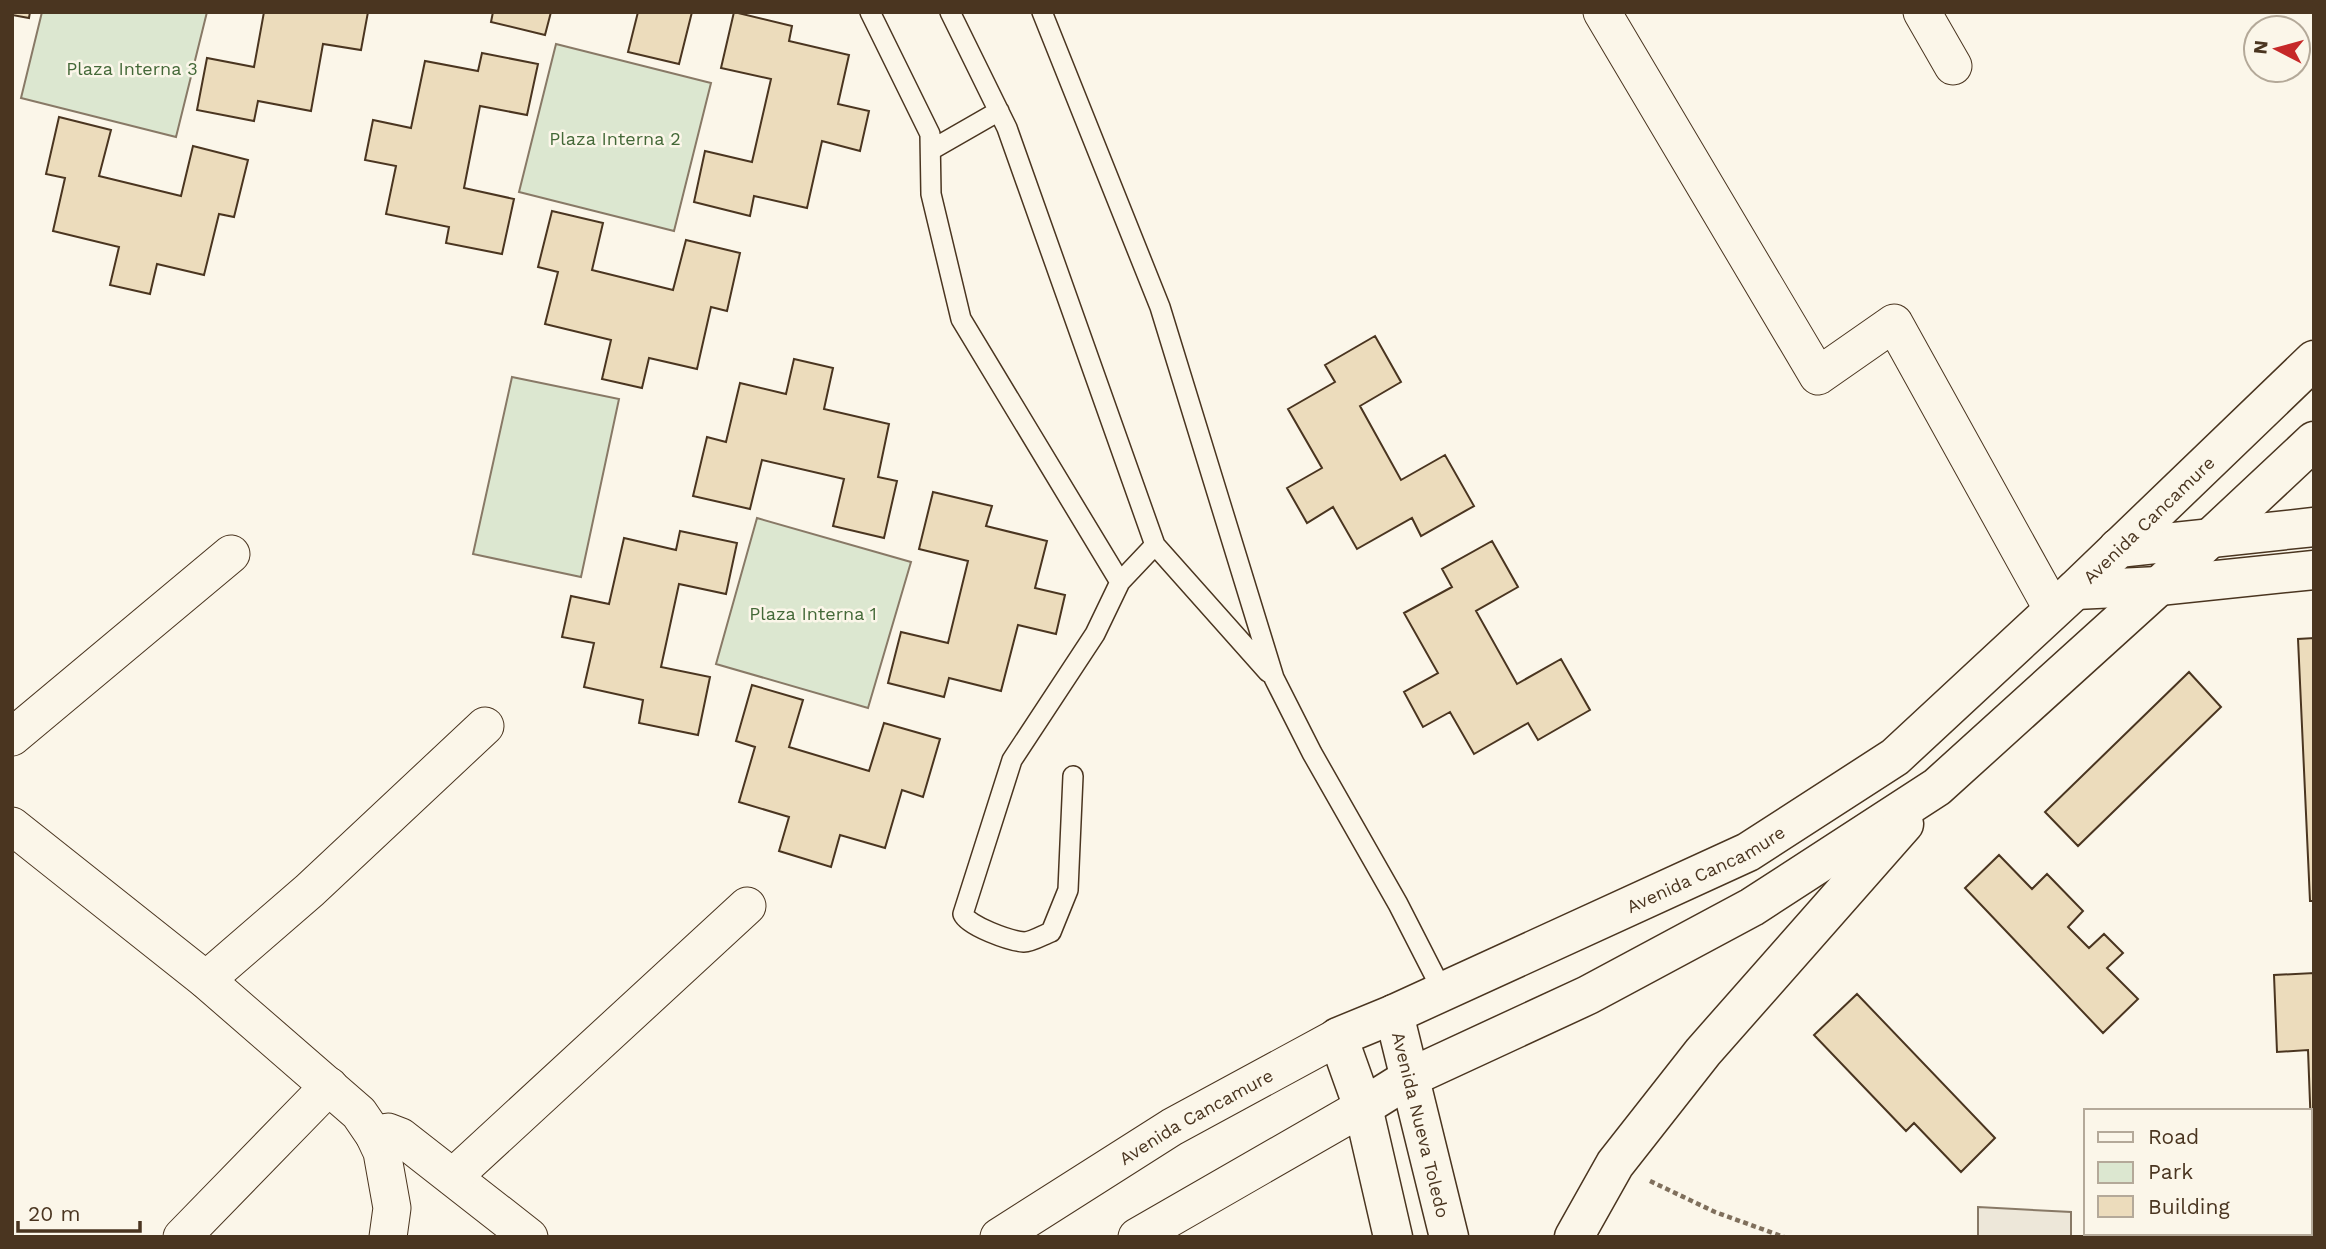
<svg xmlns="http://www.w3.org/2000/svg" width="2326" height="1249" viewBox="0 0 2326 1249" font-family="'Work Sans',sans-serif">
	<rect width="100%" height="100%" fill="#fbf6e9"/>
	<path fill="#dce7d0" stroke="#887966" stroke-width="2" d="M42,12H207L176,137L21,98Z
		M556,44L711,83L674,231L519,192Z
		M512,377L619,399L581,577L473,554Z
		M757,518L911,562L868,708L716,664Z"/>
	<path fill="#ede7d9" stroke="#887966" stroke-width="2" d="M1978,1207L2071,1212V1237H1978Z"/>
	<path fill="#ecdcbc" stroke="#4a3520" stroke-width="2" d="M12,12H30L29,18L12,15Z
		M264,12H368L361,50L323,44L311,111L258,101L254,121L197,110L207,58L254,67Z
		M493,12H551L545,35L491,22Z
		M638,12H692L679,64L628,52Z
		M734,12L792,26L789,41L849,55L838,104L869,111L860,151L822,141L807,208L754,196L750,216L694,202L705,151L752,162L771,79L721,68Z
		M482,53L538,64L527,115L480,106L464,188L514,199L502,254L446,243L449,227L386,214L396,166L365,160L373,120L411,128L425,61L478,71Z
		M59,117L111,130L99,176L181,196L193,146L248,160L234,217L219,214L204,275L157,264L150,294L110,285L119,247L53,231L65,178L46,174Z
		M552,211L603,223L592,270L673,290L686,240L740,253L727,311L711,307L697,369L649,358L642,388L602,379L611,340L545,324L558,272L538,267Z
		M1375,336L1401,382L1360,406L1401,480L1445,455L1474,506L1421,536L1412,518L1357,549L1333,507L1307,523L1287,488L1322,468L1288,409L1335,382L1325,365Z
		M794,359L833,368L824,409L889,424L878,477L897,481L884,538L833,526L844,479L762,460L750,509L693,496L707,437L726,442L740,383L786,394Z
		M933,492L992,506L986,526L1047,541L1035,588L1065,595L1056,634L1018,625L1001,691L949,678L944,697L888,683L901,632L948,643L968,561L919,549Z
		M680,531L737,543L726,594L679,584L661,667L710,677L698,735L639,723L643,700L584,687L594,643L562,637L571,596L609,604L624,538L676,550Z
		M1492,541L1518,587L1476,611L1517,684L1561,659L1590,710L1538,740L1528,723L1474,754L1450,712L1423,727L1404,692L1438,673L1404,613L1452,587L1442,569Z
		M2314,638V901H2310L2298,639Z
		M2189,672L2221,707L2078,846L2045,812Z
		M752,685L803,700L789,747L869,771L884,723L940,739L923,797L902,790L885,848L840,835L831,867L779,851L789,817L739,802L755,747L736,741Z
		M1999,855L2032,889L2047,874L2083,911L2068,927L2089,948L2104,934L2123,953L2107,968L2138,999L2103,1033L1965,888Z
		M2314,973V1129H2311L2308,1050L2277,1052L2274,975Z
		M1857,994L1995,1138L1961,1172L1914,1123L1906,1131L1814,1035Z
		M2310,1219H2314V1237H2239V1233H2310Z
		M2139,1233H2201V1237H2139Z"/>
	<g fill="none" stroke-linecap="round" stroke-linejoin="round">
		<g stroke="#4a3520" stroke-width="22">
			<path id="lane" d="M870,12L930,134L931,194L961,319L1120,582
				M950,12L1007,128L1155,545L1268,672
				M1042,12L1160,307L1274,678L1312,753L1398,904L1443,992
				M931,150L999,111
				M1073,776L1068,890L1051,932C1043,935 1032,942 1024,942C1010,941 968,926 963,914L1012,760L1095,634L1120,582L1155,545"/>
		</g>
		<g stroke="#4a3520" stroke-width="39">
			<g id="street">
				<path d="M1602,12L1818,376L1894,323L2053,610"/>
				<path d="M1922,12L1953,66"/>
				<path d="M12,737L231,554"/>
				<path d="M12,826L206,980L359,1113L374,1135L382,1152L392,1208L388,1237"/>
				<path d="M206,980L310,890L485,726"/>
				<path d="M374,1135L388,1132L401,1137L529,1237"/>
				<path d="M453,1177L747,906"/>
				<path d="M182,1237L329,1086"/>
				<path id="s1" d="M999,1237L1172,1127L1338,1037"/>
				<path d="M1137,1237L1363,1107"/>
			</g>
		</g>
		<g stroke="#4a3520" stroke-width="41">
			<g id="secondary">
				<path d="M2118,548L2314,527"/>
				<path d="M2075,590L2159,586L2314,570"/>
				<path id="s2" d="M1394,1014L1449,1237"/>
				<path d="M1363,1107L1411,1077L1588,995L1752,907L1937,787L2159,586L2314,441"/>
				<path id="s3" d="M1393,1237L1363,1107L1338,1037L1394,1014L1748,852L1895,757L2075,590L2314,360"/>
				<path d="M1574,1237L1615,1164L1703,1052L1904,824"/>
			</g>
		</g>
		<path stroke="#7f6f5c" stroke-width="4.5" stroke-dasharray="5 3.5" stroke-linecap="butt" d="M1650,1181L1715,1212L1784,1237"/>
		<use href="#lane" stroke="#fbf6e9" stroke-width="19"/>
		<use href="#street" stroke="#fbf6e9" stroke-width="37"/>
		<use href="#secondary" stroke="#fbf6e9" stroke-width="38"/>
	</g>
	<g text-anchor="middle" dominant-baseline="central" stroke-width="5" stroke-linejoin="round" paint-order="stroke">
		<g font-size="18" fill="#436837" stroke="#fbf6e9">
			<text x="132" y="68">Plaza Interna 3</text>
			<text x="615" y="138">Plaza Interna 2</text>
			<text x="813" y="613">Plaza Interna 1</text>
		</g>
		<g font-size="18" fill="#4a3520" stroke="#fbf6e9">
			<text stroke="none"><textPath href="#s3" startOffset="1180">Avenida Cancamure</textPath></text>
			<text stroke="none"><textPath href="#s3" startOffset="612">Avenida Cancamure</textPath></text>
			<text stroke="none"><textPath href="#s1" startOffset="231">Avenida Cancamure</textPath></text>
			<text stroke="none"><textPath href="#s2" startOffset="114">Avenida Nueva Toledo</textPath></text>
		</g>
	</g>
	<rect width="2326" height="1249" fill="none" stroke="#4a3520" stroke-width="28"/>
	<rect x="2084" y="1109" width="228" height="126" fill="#fbf6e9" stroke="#b4a999" stroke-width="2"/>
	<rect x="2098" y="1132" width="35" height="10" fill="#fbf6e9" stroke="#b4a999" stroke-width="2"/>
	<text x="2148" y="1144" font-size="21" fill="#4a3520">Road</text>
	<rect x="2098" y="1162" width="35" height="21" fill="#dce7d0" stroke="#b4a999" stroke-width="2"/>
	<text x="2148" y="1179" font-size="21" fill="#4a3520">Park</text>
	<rect x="2098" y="1196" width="35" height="21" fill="#ecdcbc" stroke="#b4a999" stroke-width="2"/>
	<text x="2148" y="1214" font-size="21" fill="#4a3520">Building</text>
	<g transform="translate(2277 49) rotate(276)"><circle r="33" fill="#fbf6e9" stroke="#b4a999" stroke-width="2"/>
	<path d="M0-5L12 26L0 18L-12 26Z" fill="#c62828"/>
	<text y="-10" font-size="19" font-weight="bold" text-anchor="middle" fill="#4a3520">N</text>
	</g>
	<path d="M18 1221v10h122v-10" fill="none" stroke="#4a3520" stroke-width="3.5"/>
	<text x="28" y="1221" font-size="21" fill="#4a3520" stroke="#fbf6e9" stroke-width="5" paint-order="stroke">20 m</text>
</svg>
